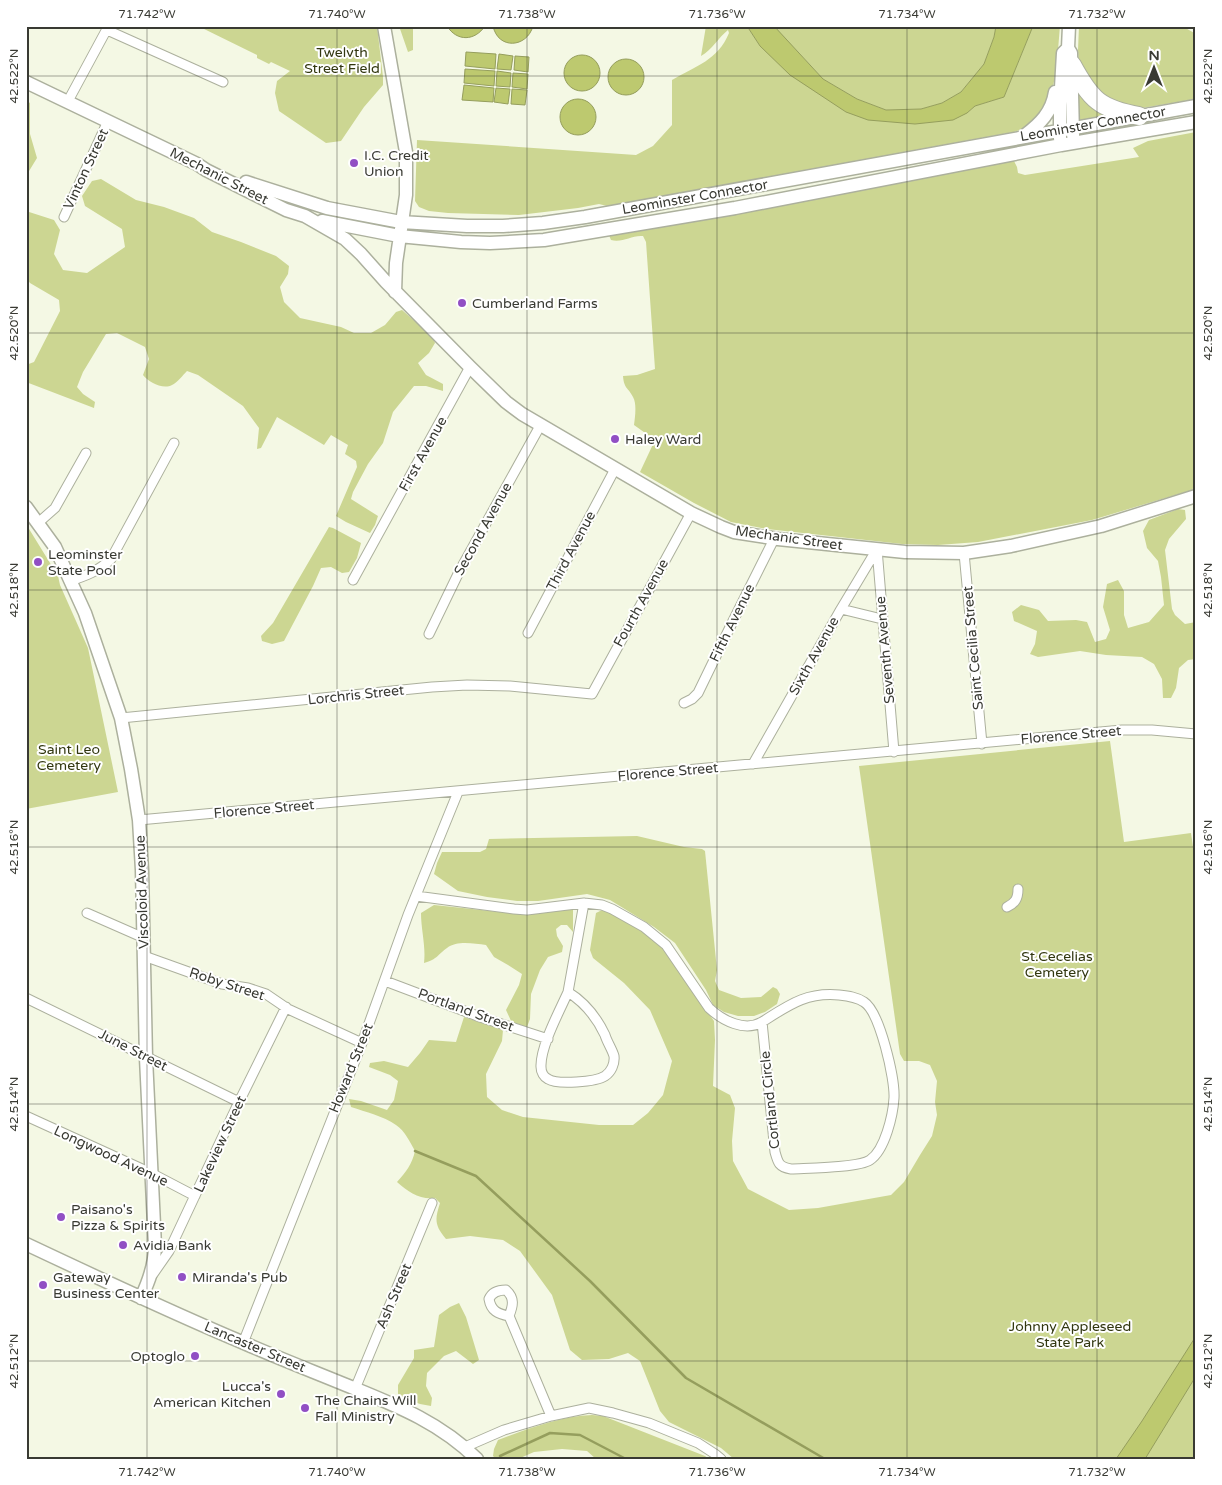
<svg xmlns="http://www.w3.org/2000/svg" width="1222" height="1485" viewBox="0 0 1222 1485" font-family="'Varela Round',sans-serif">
	<rect width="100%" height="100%" fill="#f4f8e4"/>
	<path fill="#ccd692" d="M198,26H377L383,77V85L364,107L341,141L326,143L279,111L275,93L277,81L290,71L271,62L269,64L257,58V55Z
		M399,26H413V50L408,52Z
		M706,26H747L760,46L846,112L967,113L975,106L1004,97L1033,26H1060C1058,48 1056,97 1043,113C1036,122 1025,128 1014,132L615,205L607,206L599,204L578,208L519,215L448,213L429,211L419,207L415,201L417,140L636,155L653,146L672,125V80C696,66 718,60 729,33L728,30C718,38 712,50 701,56Z
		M770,26H999L995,31L994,37L984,64L961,92L942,103L921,109L886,110L857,99L823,79L796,50Z
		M1079,26H1182L1196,34V99L1142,108L1127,107L1097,94L1079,64L1078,50Z
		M1077,82L1111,115L1079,121L1077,118Z
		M26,100L30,103V134L37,158L26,176Z
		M1196,132V484L1192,490L1092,520L978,542L938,545L902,544L767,529L731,522L694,503L640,472L655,440L634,425C635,417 637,404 633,397C628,387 624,389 623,376L637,375L655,369L646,242L643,236C631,235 623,243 611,240L608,233L991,163L1014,161L1017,167L1018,173L1025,175L1139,157L1133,148L1148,141Z
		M101,179L136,200L164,207L194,218L212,232L241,242L276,256L289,266L288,274L280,287L284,302L300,318L341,327L354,333H371L385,325L396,312L402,310L433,337L435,343L429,353L418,363L426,375L443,384V391L426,386H414L393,412L383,443L368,464L353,492L351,499L378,516L375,525L370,533L346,522L336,516L357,467L356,461L345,454L348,445L331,435L324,445L277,417L261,448L257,449L259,428L243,406L198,375L187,371C183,375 177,383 172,385C163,390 148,382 143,375L149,359L145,347L117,333L106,334L83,372L77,387L83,394L95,402L94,408L26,382V365L34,362L60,311L59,300L30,283L26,278V211L54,220L60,230L54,254L63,270L87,273L125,247L122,229L85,206L82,196L92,181Z
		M1178,509L1185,510L1186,519L1169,539L1165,550L1172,609L1175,615L1185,624L1196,622V659L1188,660L1179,668L1176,688L1171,698H1163L1162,679L1154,664L1142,657L1106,655L1080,651L1038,657L1030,654L1035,644L1037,631L1014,621L1012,612L1021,605L1039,610L1048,621L1076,620L1087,622L1095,642L1106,639L1110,630L1103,607L1107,584L1118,580L1124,591V615L1128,628L1149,622L1164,605L1161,577L1158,561L1147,548L1143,531L1149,520Z
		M26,524L58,576L60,585L88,648L118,792L26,809Z
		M329,527L333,528L361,543L357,558L349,572L342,573L331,567L321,568L313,586L284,641L272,644L262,641L261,636L273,623Z
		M1110,741L1124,842L1191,833L1196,867V1459H734L721,1448L669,1422L660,1411L640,1361L628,1353L609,1359L582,1360L570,1350L552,1295L520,1251L503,1240L470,1236L446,1239C434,1225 435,1219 440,1203L435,1198C420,1200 408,1192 397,1182C406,1172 412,1164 415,1151C410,1142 405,1131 396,1125C383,1116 366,1112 351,1107L349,1099L361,1101L387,1110L394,1100L398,1081L390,1075L369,1067L370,1063L384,1061L408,1067L420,1053L429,1040L456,1042L464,1017L503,1030L502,1041L486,1074L487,1097L502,1110L523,1117L599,1125H633L648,1113L663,1095L672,1061L650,1010L624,983L593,958L590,950L596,913L602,910L610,912L646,932L660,945L714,1021L715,1040L713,1086L730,1095L735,1108L732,1141L733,1161L748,1189L789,1210L818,1208L891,1195L904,1182L920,1155L932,1136L937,1115L935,1102L937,1081L930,1065L919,1061H904L900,1054L859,766Z
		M637,836L684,847L702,849L705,851L717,970L715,981L719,990L741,998L761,997L773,987L777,989L780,994L777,1004L765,1012L754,1016H738L724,1012L713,1005L706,990L675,943L654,927L610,900L587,894L538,901H517L487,897L458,891L434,874L437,863L442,852H480L486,849L489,839Z
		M434,905L519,914L571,907L573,910V932L567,925H561L556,929L557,936L563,946L562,952L548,957L540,970L531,994L530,1019L527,1027L512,1023L506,1010L519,985L522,974L508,965L494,957L486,945C474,944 458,940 447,948C437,955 438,959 424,963C426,946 421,930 421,913Z
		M459,1303L466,1317L479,1360L473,1364L456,1351L444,1356L427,1373L426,1386L432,1398L431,1406L420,1404L398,1396V1385L414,1358V1350L434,1347L439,1315L450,1307Z
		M592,1415L603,1416L705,1456L709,1459H596L587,1451L562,1449L534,1452L518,1459H496L493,1456L494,1449L498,1440C528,1429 560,1416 592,1415Z"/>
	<path fill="#bdc96f" stroke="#959e5d" d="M447,26H485C475,41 457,42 447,26Z
		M493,26H533C527,48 498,50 493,26Z
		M747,26H774L823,79L857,99L886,110L921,109L942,103L961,92L984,64L994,37L996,26H1033L1004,97L975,106L967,113L953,120L915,124L868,120L846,112L790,75L760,46Z
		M466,52L496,54L495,69L465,66Z
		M499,54L513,56L511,70L497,69Z
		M564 73a18 18 0 1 1 36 0a18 18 0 1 1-36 0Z
		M515,56L529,57L528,72L514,70Z
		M608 77a18 18 0 1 1 36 0a18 18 0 1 1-36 0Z
		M465,69L495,71L494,86L464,83Z
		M497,71L511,73L510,87L496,86Z
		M513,73L528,74L527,89L512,87Z
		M464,85L494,88L493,102L462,100Z
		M496,88L510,89L508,104L494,102Z
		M512,89L527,90L525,105L511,104Z
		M560 117a18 18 0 1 1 36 0a18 18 0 1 1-36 0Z
		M1196,1336V1376L1145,1459H1116L1142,1421Z"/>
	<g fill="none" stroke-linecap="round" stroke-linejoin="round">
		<path stroke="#959e5d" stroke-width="2.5" d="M415,1151L476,1176L590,1281L686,1378L825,1459
			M500,1456L550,1433L580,1435L626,1459"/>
		<g stroke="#acb09d" stroke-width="11">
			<path id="street" d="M107,30L223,82
				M68,101L108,27
				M64,217L108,121
				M38,523L55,508L86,453
				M877,549L894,752
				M964,553L982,744
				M353,580L470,367
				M70,581C85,576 99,571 111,559L174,443
				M841,609L882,619
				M528,633L615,469
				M429,634L459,572L540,426
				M684,703L692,699L698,693L733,621L774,539
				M121,718L432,687L467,685L510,686L592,694L691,513
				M753,764L841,609L877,549
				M139,820L1122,730H1152L1196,734
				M416,896L514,909L527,910L584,903L602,905L612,909L644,927L666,945L709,1008C723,1021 745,1032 762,1022L775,1152C778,1163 779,1167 791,1169C808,1168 858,1168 870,1160C885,1150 893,1115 894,1098C895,1079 880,1012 864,1002C857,997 848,996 839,995C806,992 789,1005 762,1022
				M1007,907C1015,903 1018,899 1018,889
				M87,913L144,938
				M144,956L222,984L248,988L266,994L288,1009L362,1043
				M385,981L480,1017L548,1039
				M568,992C560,1010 540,1047 541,1067C541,1072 544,1077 548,1079C557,1085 596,1082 605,1076C611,1072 615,1064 614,1056C612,1049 607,1042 605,1035C597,1018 584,1002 568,992L584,903
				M26,998L239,1102
				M26,1116L151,1173L195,1196
				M153,1274L169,1251L237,1106L286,1007
				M509,1316C498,1314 491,1311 489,1299C492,1292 498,1290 506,1290C515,1298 513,1306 509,1316L551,1416
				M243,1343L362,1043L408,915L458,792
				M355,1389L432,1203
				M465,1447L504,1430L551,1416L589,1408L613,1413L649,1423L698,1443L715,1454L721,1459"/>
		</g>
		<g stroke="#acb09d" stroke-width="15">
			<path id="secondary" d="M384,26L406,152V195L396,263L395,292
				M1069,26L1068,48L1071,53L1073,135
				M26,82L197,164L206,170L286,210L305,216L345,239L361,254L386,282L470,367L506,402L522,414L691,513L721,527L734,532L778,539L905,552L964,553L1011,546L1101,526L1196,496
				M1025,135C1040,124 1052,112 1055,92
				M1060,139V105L1063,53L1068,48
				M246,182L327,208L401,222L467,226H503L543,223L585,217L1196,106
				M322,221L399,236L461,242L490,243L544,240L735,208L1061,145L1196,122
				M26,507L55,547L85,613L121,718L131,769L139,820L142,870L146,1058L155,1246C155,1265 149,1281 141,1298
				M26,1244C98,1278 170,1312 244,1343C278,1358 312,1371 346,1385C395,1405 438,1421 477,1459"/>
		</g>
		<g stroke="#acb09d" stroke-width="20">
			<path id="highway" d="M1072,65C1091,100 1100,109 1139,116"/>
		</g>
		<use href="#street" stroke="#fff" stroke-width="9"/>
		<use href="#secondary" stroke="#fff" stroke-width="12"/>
		<use href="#highway" stroke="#fff" stroke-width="18"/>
	</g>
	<path fill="none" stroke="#393a33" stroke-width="1" stroke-opacity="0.45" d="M147,26V1459M337,26V1459M527,26V1459M717,26V1459M907,26V1459M1097,26V1459M26,76H1196M26,333H1196M26,590H1196M26,847H1196M26,1104H1196M26,1361H1196"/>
	<g fill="#914fc4" stroke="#fff" stroke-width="2">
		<circle cx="354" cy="163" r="5"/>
		<circle cx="462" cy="303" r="5"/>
		<circle cx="615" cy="439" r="5"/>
		<circle cx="38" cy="562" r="5"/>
		<circle cx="61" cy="1217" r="5"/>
		<circle cx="123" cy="1245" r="5"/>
		<circle cx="182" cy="1277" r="5"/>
		<circle cx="43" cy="1285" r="5"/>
		<circle cx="195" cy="1356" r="5"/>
		<circle cx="281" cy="1394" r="5"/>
		<circle cx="305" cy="1408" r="5"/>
	</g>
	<g text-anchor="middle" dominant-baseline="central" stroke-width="4" stroke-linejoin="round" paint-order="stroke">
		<g font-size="14" fill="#323710" stroke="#fff">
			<text x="342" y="52">Twelvth<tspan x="342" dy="16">Street Field</tspan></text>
			<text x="69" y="749">Saint Leo<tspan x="69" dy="16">Cemetery</tspan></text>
			<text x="1057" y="956">St.Cecelias<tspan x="1057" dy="16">Cemetery</tspan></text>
			<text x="1070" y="1326">Johnny Appleseed<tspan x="1070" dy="16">State Park</tspan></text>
		</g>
		<g font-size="14" fill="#393a33" stroke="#fff">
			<text transform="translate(1093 124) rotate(-10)">Leominster Connector</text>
			<text transform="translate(86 169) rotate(-65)">Vinton Street</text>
			<text transform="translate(219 176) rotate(27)">Mechanic Street</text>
			<text transform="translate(695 197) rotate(-10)">Leominster Connector</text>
			<text transform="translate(423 454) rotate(-61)">First Avenue</text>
			<text transform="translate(483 529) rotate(-61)">Second Avenue</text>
			<text transform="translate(789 538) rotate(8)">Mechanic Street</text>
			<text transform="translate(571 551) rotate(-62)">Third Avenue</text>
			<text transform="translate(641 603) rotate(-61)">Fourth Avenue</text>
			<text transform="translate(732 623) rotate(-64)">Fifth Avenue</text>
			<text transform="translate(973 648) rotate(-95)">Saint Cecilia Street</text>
			<text transform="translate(885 650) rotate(-95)">Seventh Avenue</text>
			<text transform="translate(814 656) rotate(-61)">Sixth Avenue</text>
			<text transform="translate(356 695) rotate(-6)">Lorchris Street</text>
			<text transform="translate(1071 735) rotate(-5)">Florence Street</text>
			<text transform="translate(668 772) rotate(-5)">Florence Street</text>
			<text transform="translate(264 809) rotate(-5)">Florence Street</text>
			<text transform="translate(142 892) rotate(-92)">Viscoloid Avenue</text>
			<text transform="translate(227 984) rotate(18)">Roby Street</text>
			<text transform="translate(466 1010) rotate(20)">Portland Street</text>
			<text transform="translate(133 1050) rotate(27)">June Street</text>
			<text transform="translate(351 1068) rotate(-68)">Howard Street</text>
			<text transform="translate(770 1100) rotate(-96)">Cortland Circle</text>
			<text transform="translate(220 1144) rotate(-65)">Lakeview Street</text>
			<text transform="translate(111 1156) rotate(25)">Longwood Avenue</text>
			<text transform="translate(394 1296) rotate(-67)">Ash Street</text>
			<text transform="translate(255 1347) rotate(23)">Lancaster Street</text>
		</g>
		<g font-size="14" fill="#393a33" stroke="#fff" text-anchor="start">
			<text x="364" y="155">I.C. Credit<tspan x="364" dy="16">Union</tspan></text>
			<text x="472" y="303">Cumberland Farms</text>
			<text x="625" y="439">Haley Ward</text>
			<text x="48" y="554">Leominster<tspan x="48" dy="16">State Pool</tspan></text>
			<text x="71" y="1209">Paisano's<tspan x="71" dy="16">Pizza &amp; Spirits</tspan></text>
			<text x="133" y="1245">Avidia Bank</text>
			<text x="53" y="1277">Gateway<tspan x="53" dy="16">Business Center</tspan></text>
			<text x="192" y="1277">Miranda's Pub</text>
			<text x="185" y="1356" text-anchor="end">Optoglo</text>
			<text x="271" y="1386" text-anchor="end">Lucca's<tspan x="271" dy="16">American Kitchen</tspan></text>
			<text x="315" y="1400">The Chains Will<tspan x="315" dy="16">Fall Ministry</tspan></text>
		</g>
	</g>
	<rect width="1222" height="1485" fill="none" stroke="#ffffff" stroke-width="55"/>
	<g transform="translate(1154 68)" stroke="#ffffff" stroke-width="4" paint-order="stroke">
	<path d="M0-4L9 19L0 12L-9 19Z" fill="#393a33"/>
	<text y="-8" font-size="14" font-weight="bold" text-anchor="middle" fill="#393a33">N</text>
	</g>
	<rect x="28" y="28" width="1166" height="1430" fill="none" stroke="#393a33" stroke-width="2"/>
	<g font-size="12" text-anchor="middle" fill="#393a33">
		<text x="147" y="18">71.742°W</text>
		<text x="337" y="18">71.740°W</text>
		<text x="527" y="18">71.738°W</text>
		<text x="717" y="18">71.736°W</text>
		<text x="907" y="18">71.734°W</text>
		<text x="1097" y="18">71.732°W</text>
		<text transform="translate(14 76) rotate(-90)" y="4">42.522°N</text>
		<text transform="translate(1208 76) rotate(-90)" y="4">42.522°N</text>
		<text transform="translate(14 333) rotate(-90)" y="4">42.520°N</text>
		<text transform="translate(1208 333) rotate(-90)" y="4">42.520°N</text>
		<text transform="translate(14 590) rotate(-90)" y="4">42.518°N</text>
		<text transform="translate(1208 590) rotate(-90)" y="4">42.518°N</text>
		<text transform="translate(14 847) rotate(-90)" y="4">42.516°N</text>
		<text transform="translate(1208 847) rotate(-90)" y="4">42.516°N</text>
		<text transform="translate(14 1104) rotate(-90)" y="4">42.514°N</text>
		<text transform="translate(1208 1104) rotate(-90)" y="4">42.514°N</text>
		<text transform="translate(14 1361) rotate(-90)" y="4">42.512°N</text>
		<text transform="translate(1208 1361) rotate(-90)" y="4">42.512°N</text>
		<text x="147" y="1476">71.742°W</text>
		<text x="337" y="1476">71.740°W</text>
		<text x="527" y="1476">71.738°W</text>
		<text x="717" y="1476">71.736°W</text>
		<text x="907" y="1476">71.734°W</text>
		<text x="1097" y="1476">71.732°W</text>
	</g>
</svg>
